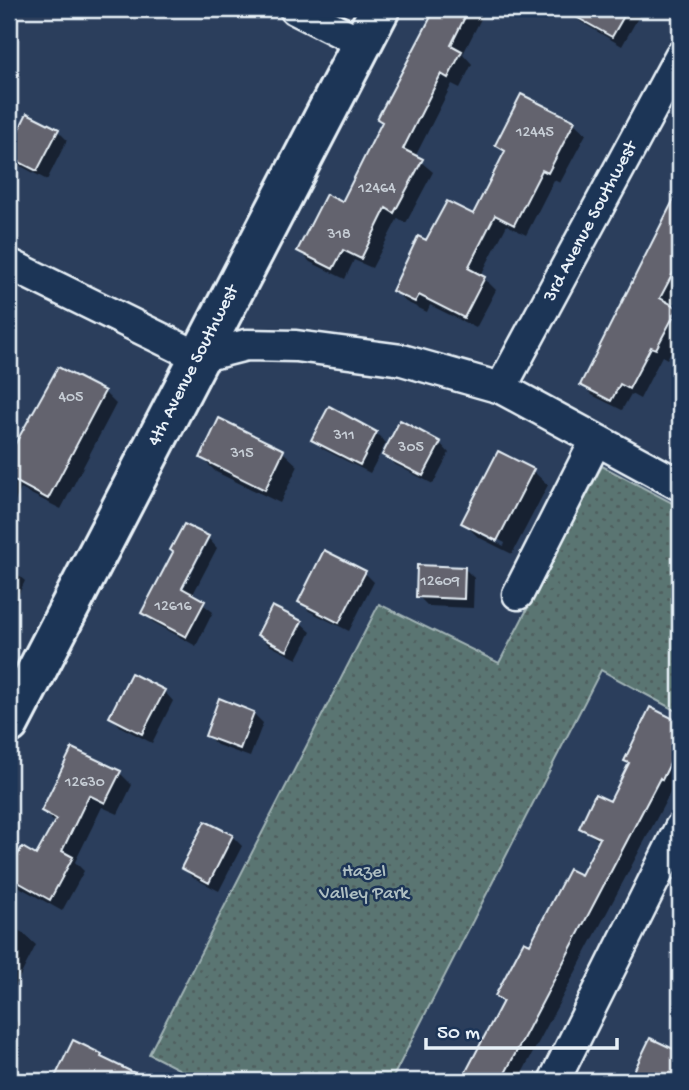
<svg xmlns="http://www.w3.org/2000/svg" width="689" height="1090" viewBox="0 0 689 1090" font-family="'Gochi Hand',sans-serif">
	<defs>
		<pattern id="park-dots" width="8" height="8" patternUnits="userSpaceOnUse" patternTransform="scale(1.75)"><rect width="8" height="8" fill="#5a7572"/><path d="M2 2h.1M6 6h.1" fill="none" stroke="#505e5e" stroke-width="1.8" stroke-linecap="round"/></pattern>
	</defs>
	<rect width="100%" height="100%" fill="#2b3e5c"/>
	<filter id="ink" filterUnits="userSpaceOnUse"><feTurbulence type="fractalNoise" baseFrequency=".0143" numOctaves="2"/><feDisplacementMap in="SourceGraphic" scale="14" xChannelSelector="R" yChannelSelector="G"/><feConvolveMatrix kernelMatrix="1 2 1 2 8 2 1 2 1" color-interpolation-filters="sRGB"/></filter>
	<g filter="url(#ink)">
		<path fill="url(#park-dots)" stroke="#a1b3b5" stroke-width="2" d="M602,466L680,507V713L601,670L391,1081H202L149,1054L379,604L499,663Z"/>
		<path fill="#0007" fill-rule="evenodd" d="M432,9H486L463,54L472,64L460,88L452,84L415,157L433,172L406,223L398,218L372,268L354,260L345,279L310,262L299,250L342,204L434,14Z
			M573,9H643L622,46L581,22L571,12Z
			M522,96L574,123L586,134L560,183L554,180L526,235L507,225L481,275L496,290L476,328L430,305L427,312L406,302L394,290L427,243L473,216L506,154L497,145Z
			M28,116L58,131L67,140L47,180L17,164L9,156Z
			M680,191V290L672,306L680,313V334L667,359L662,356L640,399L631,394L622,410L592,395L582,384Z
			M104,392L116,404L61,509L21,489L9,513V456Z
			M220,421L283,452L298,466L280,503L216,472L202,458Z
			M376,433L386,443L370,473L323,449L313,440Z
			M440,443L449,453L433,484L394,464L384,454Z
			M499,453L533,471L548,485L512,554L478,537L463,522ZM478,529L505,543L504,546L478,533Z
			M184,526L209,539H205L176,595L179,597L209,539L217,548L192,596L213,612L196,646L153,622L143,613L175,553L172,550Z
			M9,567L25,581L9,614Z
			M464,568L474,578L473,608L428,606L418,596Z
			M365,573L374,582L349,631L309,611L300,601Z
			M301,623L311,632L297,659L269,645L259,635Z
			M164,691L173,701L152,743L121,727L111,717Z
			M651,710L680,724V774L518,1081H465L504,1003L497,996L581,878L600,842L581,827L611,804Z
			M253,713L263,723L250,757L217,745L207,736Z
			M120,773L132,785L118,814L102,807L75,862L84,871L62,911L21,888L9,875L23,850L37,858L56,824L43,811Z
			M232,836L242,846L219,891L192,877L183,868Z
			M9,925L23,933L36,945L9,998Z
			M9,1014L19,1024L9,1044Z
			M651,1040L680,1054V1081H629Z"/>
		<path fill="#64636e" stroke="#e8f1f8" stroke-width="2" d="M435,9H469L451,45L462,51L448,78L441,74L403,149L423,159L394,213L386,208L361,259L343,250L333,269L297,251L326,194L342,202L382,122L377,119Z
			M562,9H628L612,37Z
			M521,94L575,121L548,173L542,170L514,225L495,215L468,268L485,277L464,318L419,295L415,302L392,291L418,236L426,240L447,201L473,214L505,151L495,145Z
			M27,113L59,129L37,171L9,157V149Z
			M680,187V260L660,298L678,308L656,349L651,347L629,389L620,384L611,401L580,385Z
			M58,367L105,391L48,499L9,478V455Z
			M329,406L377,432L360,465L311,440Z
			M219,418L284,450L265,490L200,458Z
			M400,420L441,442L423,476L382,455Z
			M498,451L534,469L497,541L461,523Z
			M184,524L209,536L182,588L205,601L186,637L141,613L173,552L170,550Z
			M324,550L366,571L339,623L298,602Z
			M417,565L465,567L464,599L416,597Z
			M272,606L302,621L287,651L257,635Z
			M131,673L165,690L142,734L109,717Z
			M219,698L254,712L240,749L205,736Z
			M650,707L680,722V743L662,780L660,778L501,1081H461L503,1001L495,996L524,941L530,944L569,869L581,875L600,838L579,828L595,794L610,801L629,763L624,761Z
			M72,748L121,771L105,803L89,795L62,851L73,857L50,900L9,877V871L22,847L36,855L56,819L41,811Z
			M205,821L233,835L209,883L181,868Z
			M650,1038L680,1052V1081H655L634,1071Z
			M73,1040L102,1054L101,1057L151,1081H53Z"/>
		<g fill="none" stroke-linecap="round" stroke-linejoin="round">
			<g stroke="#e8f1f8" stroke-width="35">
				<path id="street" d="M295,9L362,43
					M9,264L199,357L246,345L296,346L402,360L501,388L680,485
					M501,388L680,56
					M518,594L596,440
					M554,1081L680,828"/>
			</g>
			<g stroke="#e8f1f8" stroke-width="44">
				<path id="secondary" d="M9,724L380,9"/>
			</g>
			<use href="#street" stroke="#1d3557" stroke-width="30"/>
			<use href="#secondary" stroke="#1d3557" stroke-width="38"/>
		</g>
	</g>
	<g text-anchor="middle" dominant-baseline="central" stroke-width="5" stroke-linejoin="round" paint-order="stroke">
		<g font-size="16" fill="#c7ced6">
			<text x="535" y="133">12445</text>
			<text x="377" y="189">12464</text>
			<text x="339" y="235">318</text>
			<text x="71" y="398">405</text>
			<text x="344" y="436">311</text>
			<text x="411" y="448">305</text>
			<text x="242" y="454">315</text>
			<text x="440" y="582">12609</text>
			<text x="173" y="607">12616</text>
			<text x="85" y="783">12630</text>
		</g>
		<g font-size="19" fill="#e8f1f8" stroke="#1d3557">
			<text transform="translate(591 222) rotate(-62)">3rd Avenue Southwest</text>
			<text transform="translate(194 366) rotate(-63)">4th Avenue Southwest</text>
		</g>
		<g font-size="19" fill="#afbfc2" stroke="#1d3557">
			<text x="364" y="872">Hazel<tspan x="364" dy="22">Valley Park</tspan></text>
		</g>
	</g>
	<rect width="689" height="1090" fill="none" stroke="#1d3557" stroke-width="35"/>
	<rect x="18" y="18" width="654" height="1055" fill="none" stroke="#e8f1f8" stroke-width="2.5" filter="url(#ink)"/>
	<path d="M426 1038v10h191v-10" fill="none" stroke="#e8f1f8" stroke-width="3.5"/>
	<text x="437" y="1038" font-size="21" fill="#e8f1f8" stroke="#1d3557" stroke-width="5" paint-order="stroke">50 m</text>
</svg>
